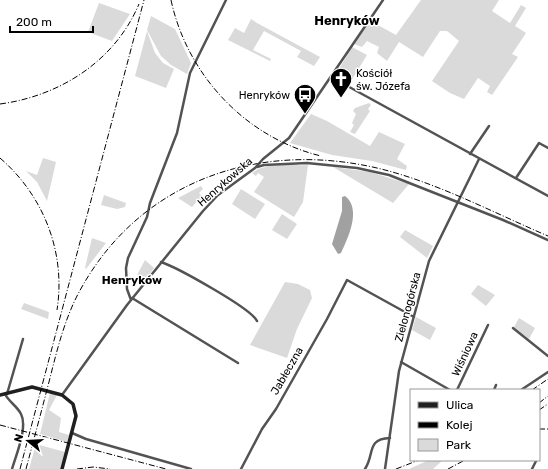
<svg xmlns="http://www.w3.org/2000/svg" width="548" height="469" viewBox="0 0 548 469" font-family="Rubik,sans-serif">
	<rect width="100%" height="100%" fill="#fff"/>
	<path fill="#dadada" d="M421,0H499L492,11L510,23L521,5L526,8L515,26L526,33L512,54L518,57L492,95L487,92L490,86L478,78L464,99L450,93L432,81L459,41L447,31H440L423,57L399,42L387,61L377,53L379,47L367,41L362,47L354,44L369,23L376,24L396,35Z
		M99,3L130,14L112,41L88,32Z
		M151,16L175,29L191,63L187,74L171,65L161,56L147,30Z
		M251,19L257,23L320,57L314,66L297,57L301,51L264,31L253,50L271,59L270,61L228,40L235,28L244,33Z
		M147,31L155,53L163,63L174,69L166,88L135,76Z
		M352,47L367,55L348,86L336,79L335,76Z
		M369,103L371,105L368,109L370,111L355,134L350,132L354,125L352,123L356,114L353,111L355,108Z
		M311,114L327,121L370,146L379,132L405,144L397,159L407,166L406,170L372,161L332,155L290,143Z
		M43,158L56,162L47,201L37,182L26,171L37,175Z
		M308,165L303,202L294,217L254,192L264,177L258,173L256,176L252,173C266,162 290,166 308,165Z
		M333,167L370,172L409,184L393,203Z
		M201,186L203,189L199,193L207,201L205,203L199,199L192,207L178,198Z
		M241,189L265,204L255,219L232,204Z
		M104,195L126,203L125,207L117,209L101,205Z
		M282,214L297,224L287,239L272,230Z
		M405,230L433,246L427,258L400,237Z
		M92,238L106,243L86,269L85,268Z
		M145,260L154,268L145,280L137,275Z
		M285,282L298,284L310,290L312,298L297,329L287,358L250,345Z
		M478,285L495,295L486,306L471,294Z
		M24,303L49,312L48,319L21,309Z
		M416,317L436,328L430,340L412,330Z
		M519,318L535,328L529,339L514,327Z
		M50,393L57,395L49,410L61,418L59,432L69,435L67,442L40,434Z
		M36,444L65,452L60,469H29Z
		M429,460H443L433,469H409Z"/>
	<path fill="#a1a1a1" d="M345,196C362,209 348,238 341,253L338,254L332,244L342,211V197Z"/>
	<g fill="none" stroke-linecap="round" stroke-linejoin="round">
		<path stroke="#535353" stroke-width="2.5" d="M331,77L548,196
			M470,154L489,126
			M257,167L264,165L307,163L357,168L389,175L503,220L548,240
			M516,178L539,143L548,148
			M161,262C176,267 251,308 257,321
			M132,298L238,363
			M131,300L127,289L126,268L128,258L147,217L150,203L177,133L190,73L226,0
			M513,328L548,356
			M401,362L450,390
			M457,390L488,325
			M494,390L496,385
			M521,390L548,372
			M5,394C9,402 17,406 21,414C28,427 16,455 12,469
			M7,394L23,339
			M62,395L127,305L203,211L218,195L255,168L263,159L289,138L383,0
			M72,433L86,439L191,469
			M241,469L262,429L276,409L327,319L347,280L414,317
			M365,469C375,454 366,439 390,438
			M385,469L399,371L429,261L479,159
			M532,469L536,461"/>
		<path stroke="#202020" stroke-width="3.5" d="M0,395L32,387L62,395L73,404L76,416L62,469"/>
		<path stroke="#000" stroke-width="1" stroke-dasharray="6 2 1 2" stroke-linecap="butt" d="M171,0C187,75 246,138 321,156
			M0,104C60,96 115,61 139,4
			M0,158C44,196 66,253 57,310
			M532,390L548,379
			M539,403L548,396
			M539,410L548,404
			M0,425L166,469
			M539,429H548
			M20,469L144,0
			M26,469C34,439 42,409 50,378C57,350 64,322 77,296C136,182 256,140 377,168C436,182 492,212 548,236
			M77,469L93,467L110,469
			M396,469L419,460
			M448,469L465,460"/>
	</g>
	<defs>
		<g id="church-pin" transform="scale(1.15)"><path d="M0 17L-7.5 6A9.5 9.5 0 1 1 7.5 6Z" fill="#000" stroke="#fff"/><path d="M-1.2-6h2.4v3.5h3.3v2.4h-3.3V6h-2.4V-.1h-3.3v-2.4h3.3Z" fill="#fff"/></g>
		<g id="bus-pin" transform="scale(1.15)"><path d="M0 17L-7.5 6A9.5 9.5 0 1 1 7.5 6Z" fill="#000" stroke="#fff"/><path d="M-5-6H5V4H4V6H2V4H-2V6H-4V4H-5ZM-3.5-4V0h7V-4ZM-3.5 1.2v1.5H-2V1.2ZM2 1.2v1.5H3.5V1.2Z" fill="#fff"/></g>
	</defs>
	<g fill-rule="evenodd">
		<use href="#church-pin" x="341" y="79"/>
		<use href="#bus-pin" x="305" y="95"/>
	</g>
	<g text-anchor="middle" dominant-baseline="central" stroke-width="3" stroke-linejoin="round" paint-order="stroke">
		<g font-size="11" fill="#000" stroke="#fff" text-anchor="start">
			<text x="356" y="73">Kościół<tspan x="356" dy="13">św. Józefa</tspan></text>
			<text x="290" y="95" text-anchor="end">Henryków</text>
		</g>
		<g font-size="11" fill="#000" stroke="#fff">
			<text transform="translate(225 182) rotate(-41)">Henrykowska</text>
			<text transform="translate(408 307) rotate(-75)">Zielonogórska</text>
			<text transform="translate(465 354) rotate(-65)">Wiśniowa</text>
			<text transform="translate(287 371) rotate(-60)">Jabłeczna</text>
		</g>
		<g font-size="12" font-weight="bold" fill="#000" stroke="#fff">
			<text x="132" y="280">Henryków</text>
		</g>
		<g font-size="13" font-weight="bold" fill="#000" stroke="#fff">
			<text x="347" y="20">Henryków</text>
		</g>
	</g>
	<rect x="410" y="389" width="130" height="72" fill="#ffffff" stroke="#999999"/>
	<rect x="418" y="402" width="20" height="6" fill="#202020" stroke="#999999"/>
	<text x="446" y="409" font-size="12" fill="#000000">Ulica</text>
	<rect x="418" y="422" width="20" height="6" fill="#000000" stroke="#999999"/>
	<text x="446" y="429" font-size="12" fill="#000000">Kolej</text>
	<rect x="418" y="439" width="20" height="12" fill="#dadada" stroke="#999999"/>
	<text x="446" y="449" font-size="12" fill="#000000">Park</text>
	<g transform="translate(28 441) rotate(288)" stroke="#ffffff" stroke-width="3" paint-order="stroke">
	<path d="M0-3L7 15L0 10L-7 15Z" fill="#000000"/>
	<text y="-6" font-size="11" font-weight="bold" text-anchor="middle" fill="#000000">N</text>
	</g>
	<path d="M10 26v6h83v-6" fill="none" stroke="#000000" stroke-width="2"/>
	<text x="16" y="26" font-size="12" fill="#000000" stroke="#ffffff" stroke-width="3" paint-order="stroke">200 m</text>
</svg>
